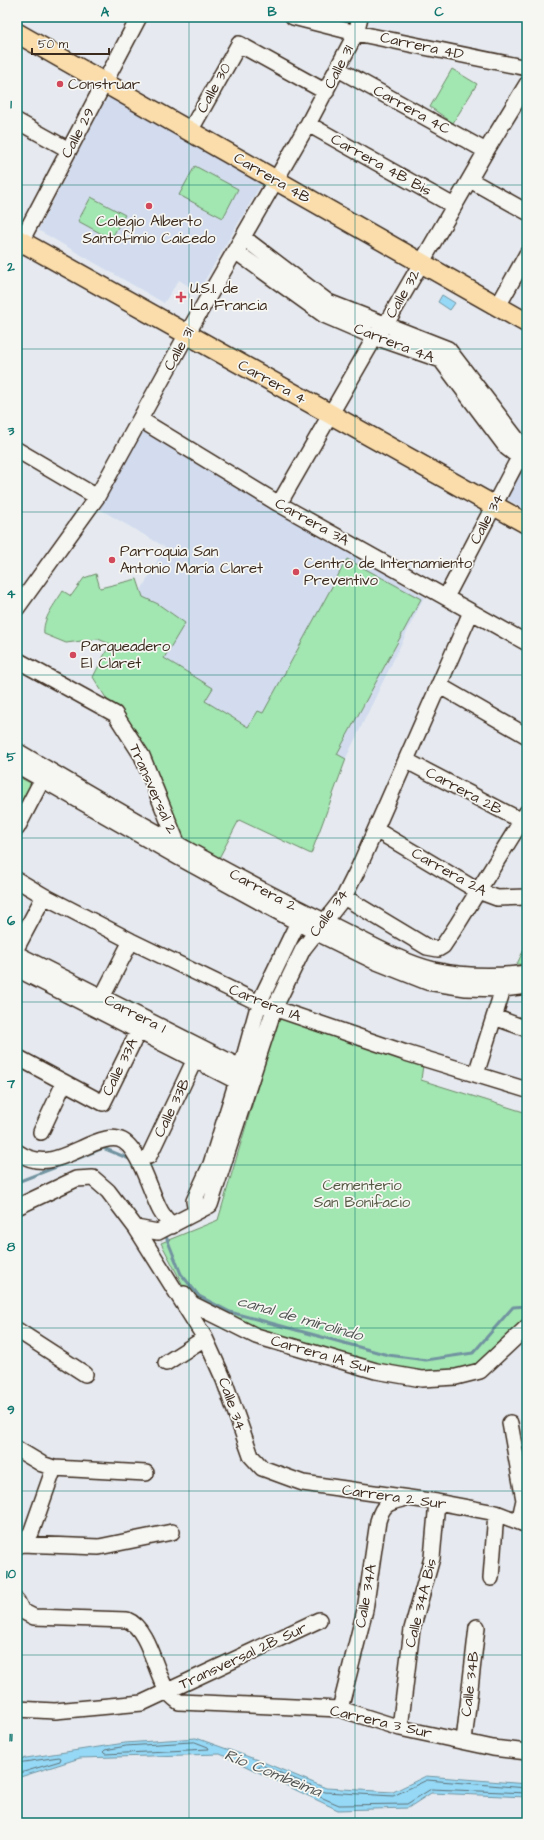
<svg xmlns="http://www.w3.org/2000/svg" width="544" height="1840" viewBox="0 0 544 1840" font-family="'Architects Daughter',sans-serif">
	<rect width="100%" height="100%" fill="#e6eaf0"/>
	<filter id="ink" filterUnits="userSpaceOnUse"><feTurbulence type="fractalNoise" baseFrequency=".025" numOctaves="2"/><feDisplacementMap in="SourceGraphic" scale="8" xChannelSelector="R" yChannelSelector="G"/><feConvolveMatrix kernelMatrix="1 2 1 2 8 2 1 2 1" color-interpolation-filters="sRGB"/></filter>
	<g filter="url(#ink)">
		<path fill="#d2dcee" d="M111,97L263,181L198,292L179,280L164,303L38,230L106,99Z
			M142,428L424,597L346,758L311,854L239,820L219,858L93,677L165,547L96,507Z
			M520,468L527,472V510L503,497Z"/>
		<path fill="#a2e6b1" stroke="#6e8868" d="M452,69L477,84L453,123L430,107Z
			M195,166L238,189L223,218L179,195Z
			M91,197L125,215L111,239L78,221Z
			M347,559L421,599L337,754L346,759L311,854L239,820L219,858L181,838L119,719L93,677L110,644L98,639L66,643L44,634C42,619 55,604 63,591L71,596L84,578L96,574L100,588L137,579L143,597L158,604L185,623L164,658L213,688L205,701L248,727L258,711L263,713Z
			M17,776L32,784L17,813Z
			M527,943V965L517,964Z
			M278,1018L423,1065L421,1080L527,1113V1321L476,1367L423,1375L391,1369L257,1332L209,1311L186,1291L161,1243L218,1220Z"/>
		<path fill="#95d9f7" stroke="#7193a0" d="M442,295L455,303L450,310L438,302Z
			M196,1738L263,1762L326,1788L393,1792L426,1776L527,1784V1797L431,1793L408,1808L338,1810L220,1754L80,1758L17,1778V1760L26,1758L125,1743Z"/>
		<g fill="none" stroke-linecap="round" stroke-linejoin="round">
			<path stroke="#5f7075" stroke-width="1" d="M195,1742L208,1747L209,1749L105,1754L103,1752L105,1750L126,1746Z
				M17,1763L59,1757L61,1758L60,1761L17,1774
				M527,1788L427,1780L393,1796L325,1792L262,1765L258,1767L281,1780L339,1805L407,1804L431,1789L527,1793"/>
			<path stroke="#7193a0" stroke-width="3" d="M74,1160L103,1148L132,1160
				M17,1180L20,1181L69,1162
				M165,1234L181,1274L199,1296L230,1312L388,1355L426,1360L473,1353L513,1307L527,1306"/>
			<g stroke="#3b2a1e" stroke-width="18">
				<path id="minor" d="M293,17L356,33L527,68
					M338,69L486,151
					M17,121L69,150
					M308,124L454,206
					M190,131L239,44L326,92
					M470,180L527,212
					M244,238L328,302L448,349L516,438L527,449
					M17,249L139,17
					M235,251L324,315L375,337L441,360L507,448L527,463
					M498,306L527,254
					M141,420L279,504L527,643
					M17,450L97,497
					M279,504L375,337L386,324L486,151L527,84
					M446,597L523,450
					M17,608L97,497L187,334L308,124L356,33L360,17
					M17,660L115,714L142,756L178,845
					M440,686L527,736
					M17,751C118,811 219,870 324,921C360,938 395,960 434,970C466,977 495,977 527,973
					M407,761L522,821
					M17,765L178,857L315,932L374,961L427,982L466,988L503,989L527,986
					M17,828L42,780
					M376,830L478,891L497,898L527,897
					M17,880L44,896L131,941L259,1003L406,1053L527,1090
					M344,897L427,947L438,949L443,946L457,925L527,812
					M17,947L44,896
					M17,954L250,1072
					M17,969L246,1086
					M97,1007L131,941
					M494,1017L527,1029
					M17,1057L103,1103L138,1032
					M476,1074L503,989
					M41,1132L64,1083
					M17,1152C45,1171 66,1154 94,1143C102,1140 110,1137 118,1139C138,1143 150,1191 159,1208C162,1215 167,1220 172,1226
					M149,1156L195,1059
					M17,1207L76,1179L93,1178L108,1191L136,1228L205,1338L224,1380L251,1456L262,1468L303,1483L437,1502L496,1513L527,1525
					M196,1212L194,1201L211,1164L241,1068L259,1003L302,914
					M136,1228L158,1232L210,1205L274,1009L303,949L344,897L359,867L471,612
					M184,1294L192,1304L256,1336L376,1371L422,1379L456,1377L480,1371L527,1327
					M17,1330L85,1374
					M166,1363L205,1338
					M510,1423L524,1500L519,1522
					M17,1449L42,1464L54,1468L146,1473
					M21,1544L99,1547L172,1532
					M17,1547L31,1533L54,1468
					M491,1578L496,1513
					M17,1601L22,1611L34,1617L127,1620C148,1628 155,1671 166,1689C169,1694 175,1699 179,1702L340,1709L400,1728L493,1748L527,1752
					M17,1709L55,1711L142,1703L319,1620
					M340,1709L365,1610L378,1521C383,1504 387,1503 403,1499
					M400,1728L412,1629L432,1558L437,1502
					M464,1741L477,1627"/>
			</g>
			<g stroke="#3b2a1e" stroke-width="22">
				<path id="major" d="M17,33L527,323
					M17,239L527,524"/>
			</g>
			<use href="#minor" stroke="#f6f6f2" stroke-width="15"/>
			<use href="#major" stroke="#faddab" stroke-width="19"/>
		</g>
	</g>
	<path fill="none" stroke="#0f766e" stroke-width="1" stroke-opacity="0.55" d="M189,17V1823M355,17V1823M17,185H527M17,349H527M17,512H527M17,675H527M17,838H527M17,1002H527M17,1165H527M17,1328H527M17,1491H527M17,1655H527"/>
	<g fill="#d1495b" stroke="#f6f6f2" stroke-width="1.5">
		<circle cx="60" cy="84" r="4"/>
		<circle cx="149" cy="206" r="4"/>
		<path d="M179 291h4v4h4v4h-4v4h-4v-4h-4v-4h4z"/>
		<circle cx="112" cy="560" r="4"/>
		<circle cx="296" cy="572" r="4"/>
		<circle cx="73" cy="655" r="4"/>
	</g>
	<g text-anchor="middle" dominant-baseline="central" stroke-width="3.5" stroke-linejoin="round" paint-order="stroke">
		<g font-size="15" fill="#3b2a1e" stroke="#f6f6f2">
			<text transform="translate(422 46) rotate(12)">Carrera 4D</text>
			<text transform="translate(339 67) rotate(-63)">Calle 31</text>
			<text transform="translate(214 88) rotate(-61)">Calle 30</text>
			<text transform="translate(412 110) rotate(29)">Carrera 4C</text>
			<text transform="translate(78 133) rotate(-62)">Calle 29</text>
			<text transform="translate(381 165) rotate(29)">Carrera 4B Bis</text>
			<text transform="translate(272 178) rotate(30)">Carrera 4B</text>
			<text transform="translate(403 294) rotate(-60)">Calle 32</text>
			<text transform="translate(394 343) rotate(21)">Carrera 4A</text>
			<text transform="translate(179 349) rotate(-61)">Calle 31</text>
			<text transform="translate(272 382) rotate(29)">Carrera 4</text>
			<text transform="translate(487 519) rotate(-62)">Calle 34</text>
			<text transform="translate(312 522) rotate(29)">Carrera 3A</text>
			<text transform="translate(153 789) rotate(66)">Transversal 2</text>
			<text transform="translate(464 791) rotate(28)">Carrera 2B</text>
			<text transform="translate(449 872) rotate(29)">Carrera 2A</text>
			<text transform="translate(263 890) rotate(28)">Carrera 2</text>
			<text transform="translate(329 913) rotate(-54)">Calle 34</text>
			<text transform="translate(265 1003) rotate(22)">Carrera 1A</text>
			<text transform="translate(135 1014) rotate(27)">Carrera 1</text>
			<text transform="translate(120 1067) rotate(-64)">Calle 33A</text>
			<text transform="translate(172 1108) rotate(-64)">Calle 33B</text>
			<text transform="translate(323 1355) rotate(16)">Carrera 1A Sur</text>
			<text transform="translate(232 1404) rotate(70)">Calle 34</text>
			<text transform="translate(394 1497) rotate(8)">Carrera 2 Sur</text>
			<text transform="translate(366 1596) rotate(-80)">Calle 34A</text>
			<text transform="translate(421 1603) rotate(-76)">Calle 34A Bis</text>
			<text transform="translate(243 1656) rotate(-25)">Transversal 2B Sur</text>
			<text transform="translate(470 1684) rotate(-83)">Calle 34B</text>
			<text transform="translate(381 1722) rotate(13)">Carrera 3 Sur</text>
		</g>
		<g font-size="15" fill="#3b2a1e" stroke="#f6f6f2" text-anchor="start">
			<text x="68" y="84">Construar</text>
			<text x="149" y="221" text-anchor="middle">Colegio Alberto<tspan x="149" dy="17">Santofimio Caicedo</tspan></text>
			<text x="190" y="288">U.S.I. de<tspan x="190" dy="17">La Francia</tspan></text>
			<text x="120" y="551">Parroquia San<tspan x="120" dy="17">Antonio María Claret</tspan></text>
			<text x="304" y="563">Centro de Internamiento<tspan x="304" dy="17">Preventivo</tspan></text>
			<text x="81" y="646">Parqueadero<tspan x="81" dy="17">El Claret</tspan></text>
		</g>
		<g font-size="15" fill="#555943" stroke="#f6f6f2">
			<text x="362" y="1185">Cementerio<tspan x="362" dy="17">San Bonifacio</tspan></text>
		</g>
		<g font-size="16" font-style="italic" fill="#525654" stroke="#f6f6f2">
			<text transform="translate(300 1318) rotate(16)">canal de mirolindo</text>
			<text transform="translate(273 1773) rotate(22)">Río Combeima</text>
		</g>
	</g>
	<rect width="544" height="1840" fill="none" stroke="#f6f6f2" stroke-width="44"/>
	<path d="M32 48v6h77v-6" fill="none" stroke="#3b2a1e" stroke-width="2"/>
	<text x="38" y="48" font-size="12" fill="#3b2a1e" stroke="#f6f6f2" stroke-width="3" paint-order="stroke">50 m</text>
	<rect x="22" y="22" width="500" height="1796" fill="none" stroke="#0f766e" stroke-width="1.5"/>
	<g font-size="13" text-anchor="middle" font-weight="bold" fill="#0f766e">
		<text x="105" y="16">A</text>
		<text x="272" y="16">B</text>
		<text x="439" y="16">C</text>
		<text x="11" y="108">1</text>
		<text x="11" y="271">2</text>
		<text x="11" y="435">3</text>
		<text x="11" y="598">4</text>
		<text x="11" y="761">5</text>
		<text x="11" y="925">6</text>
		<text x="11" y="1088">7</text>
		<text x="11" y="1251">8</text>
		<text x="11" y="1414">9</text>
		<text x="11" y="1578">10</text>
		<text x="11" y="1741">11</text>
	</g>
</svg>
